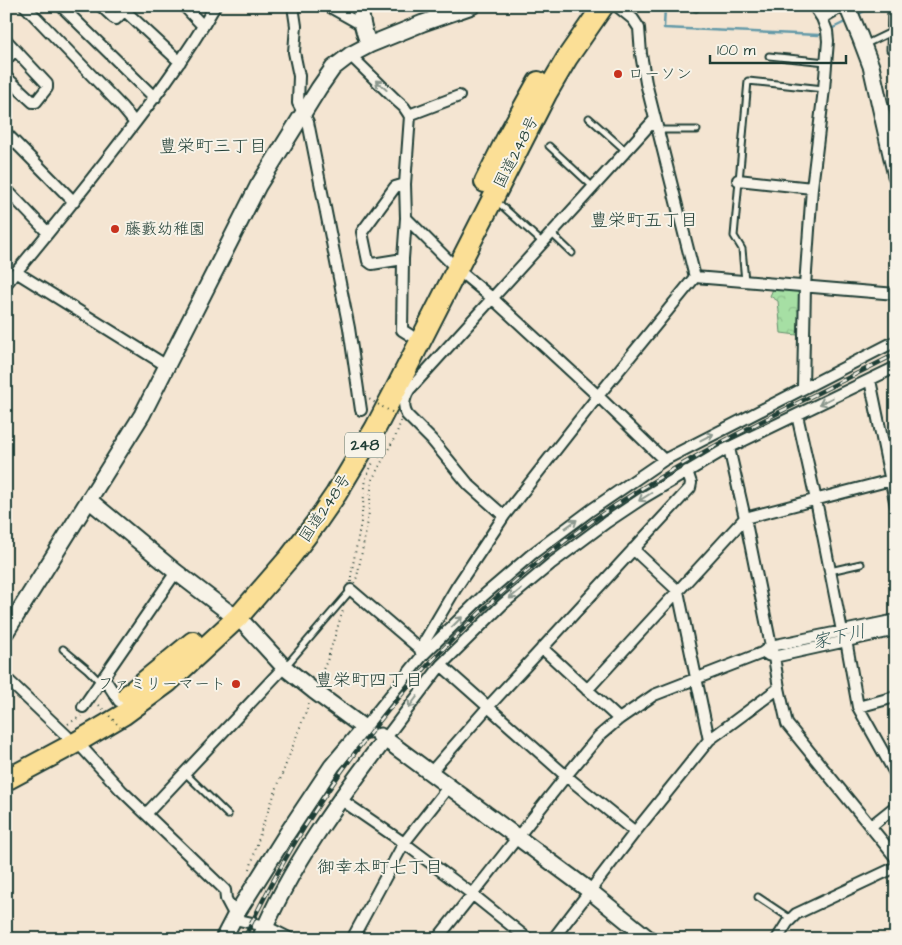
<svg xmlns="http://www.w3.org/2000/svg" width="902" height="945" viewBox="0 0 902 945" font-family="'Architects Daughter','Klee One',sans-serif">
	<defs>
		<pattern id="forest-crowns" width="20" height="18" patternUnits="userSpaceOnUse" patternTransform="scale(1.25)"><rect width="20" height="18" fill="#a6dfa4"/><path d="M2 6a3 3 0 1 1 6 0M12 15a3 3 0 1 1 6 0" fill="none" stroke="#8ec08e"/></pattern>
	</defs>
	<rect width="100%" height="100%" fill="#f4e5d2"/>
	<filter id="ink" filterUnits="userSpaceOnUse"><feTurbulence type="fractalNoise" baseFrequency=".02" numOctaves="2"/><feDisplacementMap in="SourceGraphic" scale="10" xChannelSelector="R" yChannelSelector="G"/><feConvolveMatrix kernelMatrix="1 2 1 2 8 2 1 2 1" color-interpolation-filters="sRGB"/></filter>
	<g filter="url(#ink)">
		<path fill="url(#forest-crowns)" stroke="#628e6c" d="M773,289L801,291L797,335L781,333L778,301L770,296Z"/>
		<g fill="none" stroke-linecap="round" stroke-linejoin="round">
			<path stroke="#659aa8" stroke-width="2.5" d="M665,6L664,28L819,35L824,32
				M856,16L872,6
				M829,30L847,21"/>
			<path stroke="#93d8f5" stroke-width="16" d="M782,649L819,640"/>
			<g stroke="#1f3d34" stroke-width="9">
				<path id="lane" d="M696,8L697,6
					M864,45L891,32
					M890,50L891,7H896
					M769,56L826,62
					M589,118L626,151
					M658,130H697
					M549,146L593,187
					M501,205L543,243
					M551,233L572,253
					M745,281L742,249L734,236L748,81L824,89
					M830,571L861,564
					M63,649L87,669L100,682
					M285,667L351,590
					M185,773L228,815
					M758,897L791,919"/>
			</g>
			<g stroke="#1f3d34" stroke-width="14">
				<path id="street" d="M25,6L121,106L135,123
					M61,6L155,98
					M101,6L114,18L116,19L129,6
					M184,6L203,26
					M293,6L296,26L294,52L299,76L298,103L308,122L312,142L349,328L361,410
					M328,6L362,25
					M431,6L437,18
					M617,6L633,19L639,28L641,54L646,83L695,277
					M125,11L180,62
					M822,18L843,6
					M6,40L47,84V88L36,102H33L6,77
					M350,55L396,100L404,107L410,116L405,184L406,218L403,259L402,330L410,335
					M6,60L15,50
					M409,115L459,96
					M6,133L74,202
					M738,180L812,188
					M6,189L48,233
					M406,218L457,269L492,298L598,396L664,460
					M403,259L372,264L368,261L362,232L395,187L405,184
					M16,272L167,366
					M695,277L896,294
					M6,284C43,240 79,195 114,150C150,104 186,57 215,6
					M870,380L896,506
					M803,388L805,286L812,188L824,89L828,41L827,31L822,18L814,6
					M797,415L816,500L842,631
					M891,480L745,518L771,646L774,657L779,688L787,724L896,858
					M504,516L469,485L432,440L407,415C402,406 404,398 409,390L655,119
					M633,549L678,591L709,740
					M351,590L420,649L421,653
					M846,640L858,707L896,775
					M542,648L619,719
					M420,649L456,588L504,516L598,396L695,277
					M768,655L774,657L896,630
					M441,665L566,776L635,832
					M104,678L119,701
					M6,681L8,680L67,736
					M587,690L745,518L729,448
					M83,707L176,572
					M858,707L895,697L896,698
					M364,728L422,656L483,596L532,554L591,510L664,460L896,341
					M385,739L441,665L503,604L552,563L607,522L643,498L724,450L896,367
					M77,742L121,790L225,890L226,899L235,916L239,920L265,926L291,939
					M431,772L488,707L690,488L691,483L687,471
					M340,799L404,843L472,894L528,939
					M146,814L284,667
					M871,826L896,806
					M352,939L404,843L449,786
					M437,939L566,776L599,736L619,719L654,695L762,653L771,646L896,620
					M553,939L635,832L709,740L779,688
					M777,939L787,923L796,914L896,867"/>
			</g>
			<g stroke="#1f3d34" stroke-width="19">
				<path id="secondary" d="M361,6C360,20 364,32 369,45
					M847,6L860,37L871,66L896,176
					M89,500L176,572L227,611L238,617L284,667L314,691L364,728L369,730
					M6,632L142,415L258,186L319,88L333,68L350,55L369,45L423,23L472,6
					M380,736L385,739L590,891L649,939
					M223,939L235,916L286,835L332,766L364,728
					M260,939C290,866 338,801 385,739"/>
			</g>
			<g stroke="#1f3d34" stroke-width="24">
				<path id="highway" d="M485,182L508,136L538,82
					M128,695L193,642
					M6,780L77,742L123,715L168,682L238,617L290,557L316,523L336,494L375,429L398,385L546,94L567,58L603,6"/>
			</g>
			<path stroke="#1f3d34" stroke-width="2" stroke-dasharray="1 4" stroke-linecap="butt" d="M375,454L383,459
				M351,582V575L361,522L366,478L374,460
				M354,583L357,577L368,521L372,480L396,435L401,421
				M319,678L327,661L343,610
				M68,724L81,716
				M250,869L262,827L310,701"/>
			<use href="#lane" stroke="#f7f3e8" stroke-width="5"/>
			<use href="#street" stroke="#f7f3e8" stroke-width="10"/>
			<use href="#secondary" stroke="#f7f3e8" stroke-width="15"/>
			<use href="#highway" stroke="#fbdf96" stroke-width="20"/>
			<g stroke="#1f3d34" stroke-width="4.5">
				<path id="rail" d="M244,939C326,762 459,607 622,501C709,444 803,401 896,354"/>
			</g>
			<use href="#rail" stroke="#f7f3e8" stroke-width="2.5" stroke-dasharray="8" stroke-linecap="butt"/>
			<path stroke="#1f3d34" stroke-width="2" stroke-dasharray="1 4" stroke-linecap="butt" d="M365,397L397,415
				M99,705L120,727"/>
		</g>
		<defs><path id="oneway-shaft" d="M-6 0H5M1.5-3L5.5 0L1.5 3" fill="none" stroke-width="1.6" stroke-linecap="round" stroke-linejoin="round" transform="scale(1.25)"/></defs>
		<g stroke="#8b988e">
			<use href="#oneway-shaft" transform="translate(381 85) rotate(-138)"/>
			<use href="#oneway-shaft" transform="translate(826 401) rotate(154)"/>
			<use href="#oneway-shaft" transform="translate(707 437) rotate(-27)"/>
			<use href="#oneway-shaft" transform="translate(645 497) rotate(148)"/>
			<use href="#oneway-shaft" transform="translate(571 524) rotate(-36)"/>
			<use href="#oneway-shaft" transform="translate(515 594) rotate(140)"/>
			<use href="#oneway-shaft" transform="translate(457 622) rotate(-45)"/>
			<use href="#oneway-shaft" transform="translate(413 702) rotate(127)"/>
		</g>
	</g>
	<g fill="#c8321e" stroke="#f7f3e8" stroke-width="2">
		<circle cx="618" cy="74" r="5"/>
		<circle cx="115" cy="229" r="5"/>
		<circle cx="236" cy="684" r="5"/>
	</g>
	<g text-anchor="middle" dominant-baseline="central" stroke-width="4" stroke-linejoin="round" paint-order="stroke">
		<rect fill="#f7f3e8" stroke="#60746a" stroke-width="1" x="345" y="432.5" width="40" height="25" rx="4"/>
		<g font-size="15" font-weight="bold" fill="#1f3d34">
			<text x="365" y="445">248</text>
		</g>
		<g font-size="16" fill="#1f3d34" stroke="#f7f3e8" text-anchor="start">
			<text x="628" y="74">ローソン</text>
			<text x="125" y="229">藤藪幼稚園</text>
			<text x="226" y="684" text-anchor="end">ファミリーマート</text>
		</g>
		<g font-size="16" fill="#1f3d34" stroke="#f7f3e8">
			<text transform="translate(516 152) rotate(-63)">国道248号</text>
			<text transform="translate(325 508) rotate(-56)">国道248号</text>
		</g>
		<g font-size="18" fill="#1f3d34" stroke="#f7f3e8">
			<text x="213" y="146">豊栄町三丁目</text>
			<text x="644" y="220">豊栄町五丁目</text>
			<text x="369" y="680">豊栄町四丁目</text>
			<text x="380" y="867">御幸本町七丁目</text>
		</g>
		<g font-size="18" font-style="italic" fill="#365c5b" stroke="#f7f3e8">
			<text transform="translate(839 637) rotate(-13)">家下川</text>
		</g>
	</g>
	<rect width="902" height="945" fill="none" stroke="#f7f3e8" stroke-width="25"/>
	<rect x="12" y="12" width="877" height="920" fill="none" stroke="#1f3d34" stroke-width="2" filter="url(#ink)"/>
	<path d="M710 55v8h136v-8" fill="none" stroke="#1f3d34" stroke-width="2.5"/>
	<text x="717" y="55" font-size="15" fill="#1f3d34" stroke="#f7f3e8" stroke-width="4" paint-order="stroke">100 m</text>
</svg>
